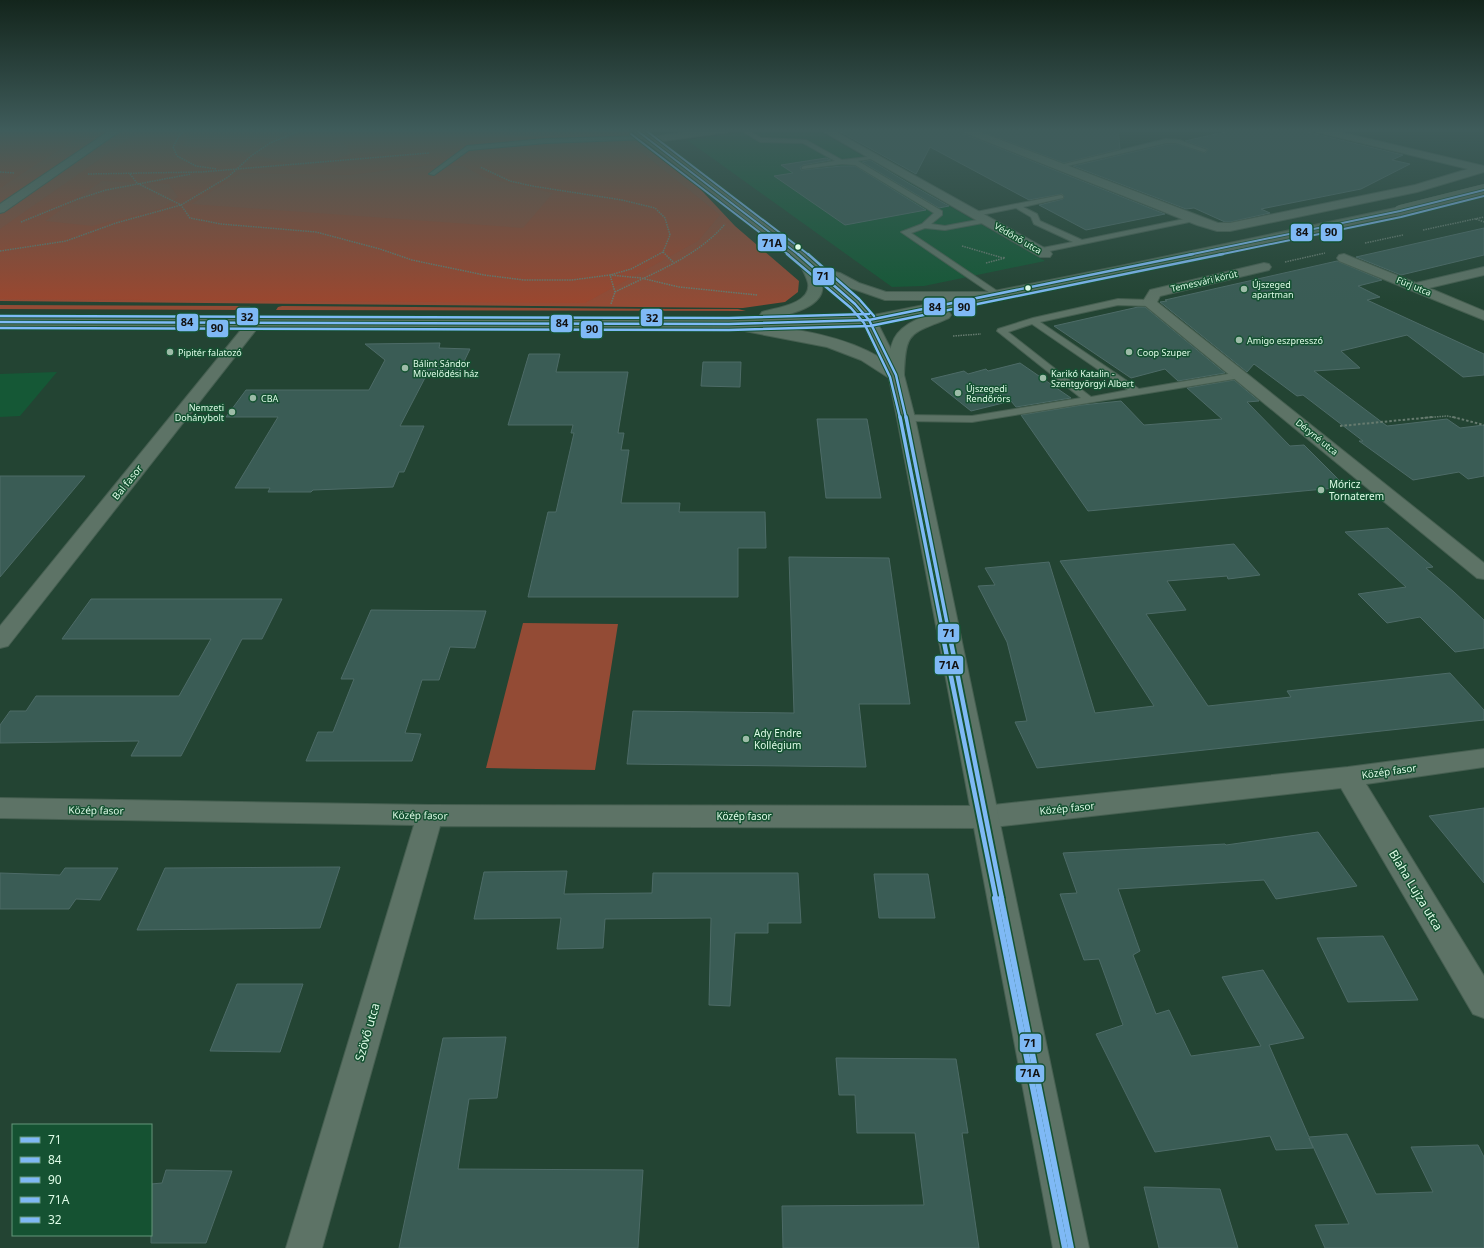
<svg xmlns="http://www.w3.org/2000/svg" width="1484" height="1248" viewBox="0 0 1484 1248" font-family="'Noto Sans',sans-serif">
	<rect width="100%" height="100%" fill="#234433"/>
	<path fill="#155836" d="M768,129H816L1045,261L924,286L892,287L687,140Z
		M57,372L20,416L0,417V374Z"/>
	<path fill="#934b35" d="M0,129H627L689,177L735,226L799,281L798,292L785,302L743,308L0,301Z
		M0,305L250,306L251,308L248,310L0,309Z
		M282,306L674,309H738L746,311L276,310L278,307Z
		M523,623L618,624L595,770L486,768Z"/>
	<path fill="#9b472f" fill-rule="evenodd" d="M0,129H91L0,188Z
		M143,129H192L182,146L245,152L297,166L324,163L351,154L348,148L335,138L284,144L285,141L310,129H506L503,135L536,137L613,129L720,215L698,241L585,303L0,299V229ZM432,165L463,166L486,178L553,193L523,228L191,204L241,173L350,175ZM102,181L169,184L178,197L163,208L92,226L45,221Z"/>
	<path fill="#3a5c55" stroke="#4d6b67" d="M835,129H958L959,132L1165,214L1086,230L1039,205L1063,199L1064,196L1062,194L1029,200L930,147L916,174Z
		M975,129H1118L1120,149L1064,163Z
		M1238,129H1295L1403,155L1392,160L1410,164L1361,189L1261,209L1270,213L1230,222H1225L1194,208L1186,209L1073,166L1168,144H1176L1205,153L1208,150V149L1185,141Z
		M826,158L831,160L803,165L800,167L801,170L842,166H855L926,210L845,225L774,176L793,173L781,165Z
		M870,160L910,184L949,206L939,208L862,162Z
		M1484,228V255L1401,275L1356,257Z
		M1337,261L1382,280L1358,286L1380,297L1367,300L1484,354V375L1463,377L1407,335L1341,351L1360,368L1314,371L1387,426L1447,419L1460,428L1484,425V476L1468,479L1459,472L1413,480L1359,441H1363L1303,395L1297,396L1254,364L1247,372L1160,302L1167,301L1165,300Z
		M1138,307H1145L1225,373L1178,381L1165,369L1131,378L1054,326Z
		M440,343L439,348L470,349L458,374H427L400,426H424L404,472H399L393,487L313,490L311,492H268L270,488H235L278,417H226L246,390H369L385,360L365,344Z
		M529,354H560L556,372H628L618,433H624L621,450H629L621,503H680L679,512H765L766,548H738V597H528L548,512H556L574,433H571L573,425H508Z
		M703,362H741L740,387L701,386Z
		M1020,363L1071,398L1016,407L1011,401L971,411L931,379L964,371L968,374L986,369L988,371Z
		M1234,380L1259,401L1247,402L1290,446L1304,445L1346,487L1088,511L1021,415L1082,405L1121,401L1144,425L1222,419L1187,388Z
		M817,419H867L881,498H826Z
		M0,476H85L0,577Z
		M1388,528L1433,567L1426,568L1454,592L1484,620V648L1455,652L1420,617L1387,623L1358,594L1406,587L1345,532Z
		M1234,544L1260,575L1228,579L1227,576L1167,581L1186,610L1146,614L1208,706L1291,697L1287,691L1450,673L1484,710V720L1037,768L1015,722L1027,721L1007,642L978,586L995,585L985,568L1049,562L1095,713L1154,706L1060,561Z
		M789,557L889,558L910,704H859L866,767L627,764L633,711L794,713Z
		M91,599H282L262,639H242L181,756H131L139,741L0,743V725L10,711H26L36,696H179L211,639H62Z
		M371,610L486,611L475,648L450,647L439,680H422L405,733L421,734L412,761H306L318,732H333L354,679H341Z
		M1484,808V883L1429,816Z
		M1318,832L1357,886L1276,899L1264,880L1118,889L1140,951L1133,955L1156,1014L1169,1010L1191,1056L1261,1046L1222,977L1263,970L1304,1038L1269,1045L1309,1137L1347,1134L1376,1194L1433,1192L1411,1147L1478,1145L1484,1157V1248H1325L1315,1225L1349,1224L1309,1138L1313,1148L1276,1150L1270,1136L1155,1152L1096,1034L1123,1025L1099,959L1084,960L1060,894L1077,893L1063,853L1225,844L1226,845Z
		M340,867L320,928L137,930L165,868Z
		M65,868H118L100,900L76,899L69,909H0V873L60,875Z
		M567,871L564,894L652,893L653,873H798L801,923H768V933H735L730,1006L709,1005L711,918L605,919L603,948L557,949L561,918L474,919L484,872Z
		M874,874H928L935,918H879Z
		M1383,936L1418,1000L1348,1002L1317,938Z
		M237,984H303L280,1052L210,1051Z
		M506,1037L497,1098L469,1099L458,1169L643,1170L638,1248H399L443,1038Z
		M836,1058L956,1059L968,1133H962L979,1248H783L782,1206L924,1205L915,1133H857L855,1095H839Z
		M166,1170L232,1171L206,1243H151V1184L162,1183Z
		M1144,1187L1220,1189L1238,1248H1159Z"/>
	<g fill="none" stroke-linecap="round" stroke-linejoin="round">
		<g stroke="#465f51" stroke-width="2">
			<path id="lane" d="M739,129H746L761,138L806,140L842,160L876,156V158L858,161L942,211V215L931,224L945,226L988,218V222L945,230L925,228L911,233L1003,295L999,298L996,297L901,232L922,224L934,213L855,165L842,164L802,169V167L804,166L835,161L803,143L760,142Z
				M647,136L650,138L649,139L546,143L469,150L434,175L429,174L467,146L546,139Z
				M1166,139L1179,140L1207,150L1204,152L1176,143H1166L1059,168L1056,166Z
				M1061,195L1063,196V198L1023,207L1037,214L1040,221L1082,240L1194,217L1198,219L1194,221L1040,253H1037V249L1073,242L1034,224L1031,217L1016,208L976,216L972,214L976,212Z
				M1118,299L1149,300L1153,303L1149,306L1118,305L1040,322L1139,389L1240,372L1245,375L1240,378L972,422L906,421L901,418L906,415L972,416L1081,398L997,331L998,329L1033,318ZM1032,324L1128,390L1091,397L1008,332Z"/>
		</g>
		<g stroke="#465f51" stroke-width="2">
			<path id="street" d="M112,129H123L4,212L0,213V204Z
				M709,129H733L728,132L649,143L644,140L649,137Z
				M819,129H831L1050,251L1052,254L1050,257H1040Z
				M959,129H972L1218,223H1230L1415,185L1468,169L1312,131L1311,129H1327L1484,166V172L1417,192L1230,231H1217L1197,225L960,131Z
				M1344,254L1416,283L1484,267V275L1429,288L1484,311V320L1339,261L1337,258L1339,255Z
				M1264,263L1269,264L1271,267L1269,270L1160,296L1157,302L1484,563V579L1477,578L1142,303L1150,290Z
				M254,319L259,320L261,323L259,326L8,646L0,648V626L249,320Z
				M1484,749V767L1366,784L1484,976V1018L1473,1014L1341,788L984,828L440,826L322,1248H286L414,825L0,818V798L430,805L984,806L1348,767Z"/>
		</g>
		<g stroke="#465f51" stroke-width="2">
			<path id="secondary" d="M630,129H641L810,257L829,274L835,272L840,273L859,283L886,292H990L995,293L997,296L995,299L990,300H885L842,285L860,301L876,320L904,375L915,418L1089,1248H1053L897,418L889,378L861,360L827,347L724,327L722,324L724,321L729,320C779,328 835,331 879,357L862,321L850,307L800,263Z"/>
		</g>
		<g stroke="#465f51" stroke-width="2">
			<path id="primary" d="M1400,207L1404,208L1406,211L1404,214L1120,274L869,324L729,328L0,326V318L412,320L764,319L760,315L762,312C775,308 812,304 808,283C806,275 801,268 798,260L800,257H810L812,260C815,268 820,275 822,283C827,307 788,315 773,318L869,316L1120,266Z
				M944,311L949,312L951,315L949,318C910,335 906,329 904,375L902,378L896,380L890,378L888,375C889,365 888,354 892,344C898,324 925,315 944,311Z"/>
		</g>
		<path stroke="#667b6f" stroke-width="1.5" stroke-dasharray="1.5 1" stroke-linecap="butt" d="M186,129L179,136L173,147L177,156L196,166L217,169
			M0,172L15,173
			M88,174L201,172L429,153
			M130,174L137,183L181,205L190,218L221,224L316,232L380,249L412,260L484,275L524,280H572L610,275L631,269L663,252L670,235L665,218L655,208L622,200L532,186L510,181L480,167
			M1476,219L1484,222
			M21,222L78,199L106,190L191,174
			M1423,230L1484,217
			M1365,243L1403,235
			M962,246L1003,258
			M0,251L66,241L116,223L181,205L228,177L251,156L270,143L304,129
			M663,252L673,262
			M1285,262L1325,253
			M986,263L1005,258L1003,257
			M615,292C653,273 697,257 725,224
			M611,304L615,292L610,275L641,278L679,287L758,295
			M953,336L981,334
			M1422,418L1447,416L1457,418"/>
		<path stroke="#667b6f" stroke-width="2" stroke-dasharray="2.5 2" stroke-linecap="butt" d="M1453,417L1484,425
			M1340,426L1433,417"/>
		<use href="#lane" fill="#5d7366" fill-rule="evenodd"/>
		<use href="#street" fill="#5d7366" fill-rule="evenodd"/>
		<use href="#secondary" fill="#5d7366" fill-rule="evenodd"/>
		<use href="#primary" fill="#597263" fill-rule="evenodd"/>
		<g stroke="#465f51" stroke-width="12" stroke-linecap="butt">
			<path id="primary-bridge" d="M1400,211L1484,190"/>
		</g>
		<use href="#primary-bridge" stroke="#597263" stroke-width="12"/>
		<g stroke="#155232" stroke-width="3.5">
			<path id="bus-1-far4" d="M635,129L799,255"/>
		</g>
		<g stroke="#155232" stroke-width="4.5">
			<path id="bus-1-far3" d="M798,254L855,304L869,320L896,375L906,418"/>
		</g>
		<g stroke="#155232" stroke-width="6">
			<path id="bus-1-far2" d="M906,417L948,628"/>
		</g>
		<g stroke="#155232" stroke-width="8">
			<path id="bus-1-far1" d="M948,627L1002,899"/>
		</g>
		<g stroke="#155232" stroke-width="9">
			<path id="bus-1" d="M1001,898L1071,1248"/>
		</g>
		<g stroke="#155232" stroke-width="3.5">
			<path id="bus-2-far1" d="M1188,255L1400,211L1484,190"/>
		</g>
		<g stroke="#155232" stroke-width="4.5">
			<path id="bus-2" d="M0,322L729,324L869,320L1193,254"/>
		</g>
		<g stroke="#155232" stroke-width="3.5">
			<path id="bus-3-far1" d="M1218,255L1401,217L1484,196"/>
		</g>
		<g stroke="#155232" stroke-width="4.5">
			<path id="bus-3" d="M0,328L729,330L870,326L1223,254"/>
		</g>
		<g stroke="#155232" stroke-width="3.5">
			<path id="bus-4-far4" d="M631,134L789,255"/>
		</g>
		<g stroke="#155232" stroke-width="4.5">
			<path id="bus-4-far3" d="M787,254L851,308L864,323L890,377L900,418"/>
		</g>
		<g stroke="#155232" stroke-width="6">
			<path id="bus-4-far2" d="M900,417L942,628"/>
		</g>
		<g stroke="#155232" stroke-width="8">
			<path id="bus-4-far1" d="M941,627L996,899"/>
		</g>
		<g stroke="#155232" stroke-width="9">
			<path id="bus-4" d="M995,898L1065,1248"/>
		</g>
		<g stroke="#155232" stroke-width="3.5">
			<path id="bus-5-far1" d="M644,129L809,255"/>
		</g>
		<g stroke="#155232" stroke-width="4.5">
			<path id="bus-5" d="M808,254L859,299L874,316
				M0,316L729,318L869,314"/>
		</g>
		<use href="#bus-1-far4" stroke="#7fb9f5" stroke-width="2"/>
		<use href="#bus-1-far3" stroke="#7fb9f5" stroke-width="2.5"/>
		<use href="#bus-1-far2" stroke="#7fb9f5" stroke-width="3.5"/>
		<use href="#bus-1-far1" stroke="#7fb9f5" stroke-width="4.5"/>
		<use href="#bus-1" stroke="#7fb9f5" stroke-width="6"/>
		<use href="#bus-2-far1" stroke="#7fb9f5" stroke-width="2"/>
		<use href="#bus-2" stroke="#7fb9f5" stroke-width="2.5"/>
		<use href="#bus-3-far1" stroke="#7fb9f5" stroke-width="2"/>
		<use href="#bus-3" stroke="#7fb9f5" stroke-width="2.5"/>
		<use href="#bus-4-far4" stroke="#7fb9f5" stroke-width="2"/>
		<use href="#bus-4-far3" stroke="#7fb9f5" stroke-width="2.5"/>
		<use href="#bus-4-far2" stroke="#7fb9f5" stroke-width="3.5"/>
		<use href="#bus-4-far1" stroke="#7fb9f5" stroke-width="4.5"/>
		<use href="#bus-4" stroke="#7fb9f5" stroke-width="6"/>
		<use href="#bus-5-far1" stroke="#7fb9f5" stroke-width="2"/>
		<use href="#bus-5" stroke="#7fb9f5" stroke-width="2.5"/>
	</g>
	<linearGradient id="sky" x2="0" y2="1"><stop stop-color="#13251c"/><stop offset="0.43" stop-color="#3f5c5b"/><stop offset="1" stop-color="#3f5c5b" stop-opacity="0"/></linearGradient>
	<rect width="1484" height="303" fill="url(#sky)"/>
	<g fill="#defce7" stroke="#155232" stroke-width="1.5">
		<circle cx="798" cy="247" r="3.5"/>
		<circle cx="1028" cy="288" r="3.5"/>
	</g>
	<g fill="#9dbca8" stroke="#155232" stroke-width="1.5">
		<circle cx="1244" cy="289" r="4"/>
		<circle cx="1239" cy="340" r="4"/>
		<circle cx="170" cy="352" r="4"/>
		<circle cx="1129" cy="352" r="4"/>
		<circle cx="405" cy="368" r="4"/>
		<circle cx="1043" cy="378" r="4"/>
		<circle cx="958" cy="393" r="4"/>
		<circle cx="253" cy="398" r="4"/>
		<circle cx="232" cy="412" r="4"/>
		<circle cx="1321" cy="490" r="4"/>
		<circle cx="746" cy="739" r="4"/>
	</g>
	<g text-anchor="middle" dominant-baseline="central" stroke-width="3" stroke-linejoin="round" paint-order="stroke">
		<g font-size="9" fill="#defce7" stroke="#155232">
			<text transform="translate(1018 238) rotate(30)">Védőnő utca</text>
			<text transform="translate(1204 281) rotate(-13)">Temesvári körút</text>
			<text transform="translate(1414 286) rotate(22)">Fürj utca</text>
			<text transform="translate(1317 437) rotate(39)">Déryné utca</text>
		</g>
		<g font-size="9" fill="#defce7" stroke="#155232" text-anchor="start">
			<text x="1252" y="284">Újszeged<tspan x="1252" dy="10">apartman</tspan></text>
			<text x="1247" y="340">Amigo eszpresszó</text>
			<text x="178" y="352">Pipitér falatozó</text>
			<text x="1137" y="352">Coop Szuper</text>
			<text x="413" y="363">Bálint Sándor<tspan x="413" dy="10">Művelődési ház</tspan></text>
			<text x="1051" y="373">Karikó Katalin -<tspan x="1051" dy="10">Szentgyörgyi Albert</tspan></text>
			<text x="966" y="388">Újszegedi<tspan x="966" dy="10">Rendőrörs</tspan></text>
			<text x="261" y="398">CBA</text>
			<text x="224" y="407" text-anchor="end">Nemzeti<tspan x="224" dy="10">Dohánybolt</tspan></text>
		</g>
		<g font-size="10" fill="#defce7" stroke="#155232">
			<text transform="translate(127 482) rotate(-51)">Bal fasor</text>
			<text transform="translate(1389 771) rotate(-8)">Közép fasor</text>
			<text transform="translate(1067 808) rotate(-6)">Közép fasor</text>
			<text transform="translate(96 810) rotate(1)">Közép fasor</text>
			<text transform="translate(420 815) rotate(1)">Közép fasor</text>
			<text x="744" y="816">Közép fasor</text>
		</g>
		<g font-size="10" fill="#defce7" stroke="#155232" text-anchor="start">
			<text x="1329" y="484">Móricz<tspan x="1329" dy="12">Tornaterem</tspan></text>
			<text x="754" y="733">Ady Endre<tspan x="754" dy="12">Kollégium</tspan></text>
		</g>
		<g font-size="12" fill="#defce7" stroke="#155232">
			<text transform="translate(1416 890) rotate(59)">Blaha Lujza utca</text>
			<text transform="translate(367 1032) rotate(-74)">Szövő utca</text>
		</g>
	</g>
	<g stroke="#155232" stroke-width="1.5">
		<rect x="1320" y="223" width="23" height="19" rx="4" fill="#7fb9f5"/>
		<rect x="1290" y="223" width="23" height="19" rx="4" fill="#7fb9f5"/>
		<rect x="757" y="233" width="30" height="19" rx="4" fill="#7fb9f5"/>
		<rect x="812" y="267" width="23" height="19" rx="4" fill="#7fb9f5"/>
		<rect x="923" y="297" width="23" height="19" rx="4" fill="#7fb9f5"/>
		<rect x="953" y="297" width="23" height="20" rx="4" fill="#7fb9f5"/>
		<rect x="236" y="307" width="23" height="19" rx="4" fill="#7fb9f5"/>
		<rect x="640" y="308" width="23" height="19" rx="4" fill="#7fb9f5"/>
		<rect x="176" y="313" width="23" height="19" rx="4" fill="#7fb9f5"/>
		<rect x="550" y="314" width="23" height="19" rx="4" fill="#7fb9f5"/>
		<rect x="206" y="319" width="23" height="19" rx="4" fill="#7fb9f5"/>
		<rect x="580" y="320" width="23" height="19" rx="4" fill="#7fb9f5"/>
		<rect x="937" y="623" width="23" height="20" rx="4" fill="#7fb9f5"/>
		<rect x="934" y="655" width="30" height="20" rx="4" fill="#7fb9f5"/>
		<rect x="1019" y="1033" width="23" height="20" rx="4" fill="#7fb9f5"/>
		<rect x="1015" y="1064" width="30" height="19" rx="4" fill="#7fb9f5"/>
	</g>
	<g font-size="11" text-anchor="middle" font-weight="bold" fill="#111">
		<text x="1331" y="236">90</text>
		<text x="1302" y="236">84</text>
		<text x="772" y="247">71A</text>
		<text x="823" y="280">71</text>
		<text x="935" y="311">84</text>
		<text x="964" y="311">90</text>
		<text x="247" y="321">32</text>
		<text x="652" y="322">32</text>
		<text x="187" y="326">84</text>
		<text x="562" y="327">84</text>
		<text x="217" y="332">90</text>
		<text x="592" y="333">90</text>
		<text x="949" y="637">71</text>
		<text x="949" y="669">71A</text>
		<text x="1030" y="1047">71</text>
		<text x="1030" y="1077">71A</text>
	</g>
	<rect x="12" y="1124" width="140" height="112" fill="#155232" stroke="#65967a"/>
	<rect x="20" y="1137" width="20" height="6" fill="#7fb9f5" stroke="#65967a"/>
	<text x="48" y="1144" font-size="12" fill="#defce7">71</text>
	<rect x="20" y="1157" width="20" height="6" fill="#7fb9f5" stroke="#65967a"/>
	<text x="48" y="1164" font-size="12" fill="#defce7">84</text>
	<rect x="20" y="1177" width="20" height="6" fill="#7fb9f5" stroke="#65967a"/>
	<text x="48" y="1184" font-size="12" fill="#defce7">90</text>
	<rect x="20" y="1197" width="20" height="6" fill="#7fb9f5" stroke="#65967a"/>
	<text x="48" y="1204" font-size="12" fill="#defce7">71A</text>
	<rect x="20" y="1217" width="20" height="6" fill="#7fb9f5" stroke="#65967a"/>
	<text x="48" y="1224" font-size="12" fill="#defce7">32</text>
</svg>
